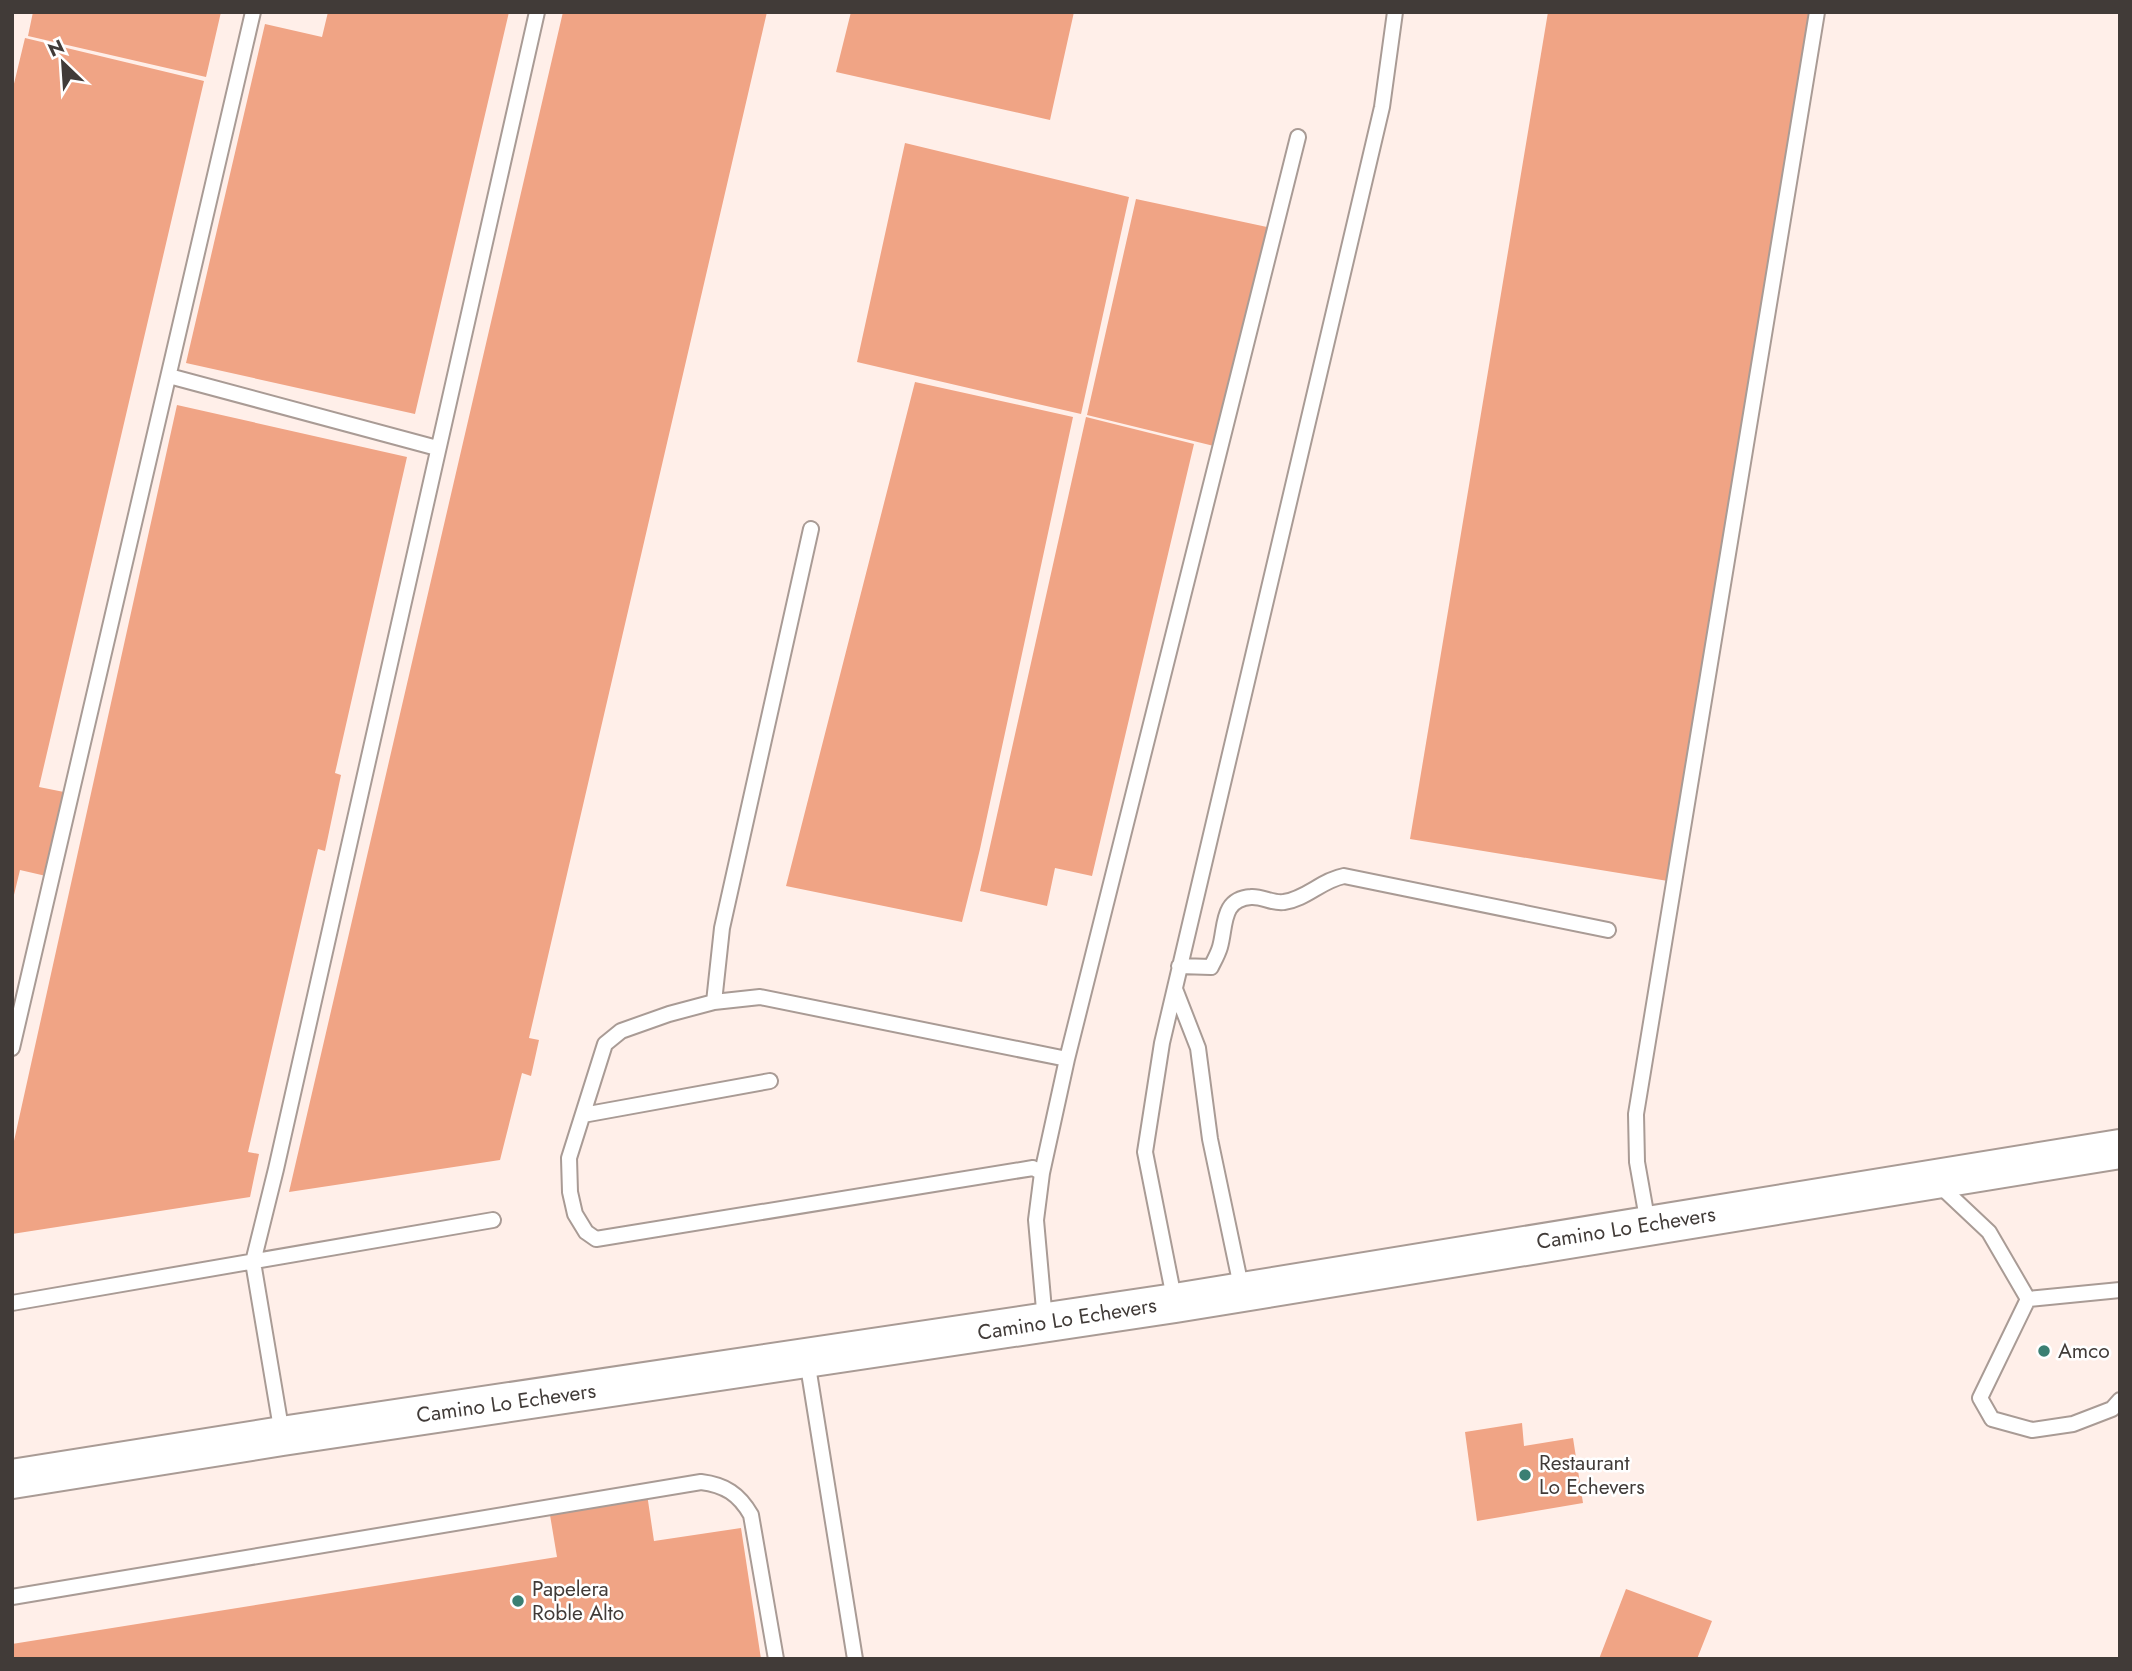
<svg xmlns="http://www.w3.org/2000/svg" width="2132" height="1671" viewBox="0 0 2132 1671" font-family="Jost,sans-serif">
	<rect width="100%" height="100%" fill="#ffefe9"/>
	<path fill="#f0a485" d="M33,12H221L206,77L28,36Z
		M328,12H509L415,414L186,363L265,24L322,37Z
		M563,12H767L529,1038L539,1040L531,1076L522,1073L500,1160L289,1192Z
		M851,12H1074L1050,120L836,72Z
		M1548,12H1813L1668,881L1410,839Z
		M25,38L204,81L39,787L64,792L46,876L20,870L13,899L12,92Z
		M905,143L1129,197L1081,414L857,362Z
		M1136,199L1267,227L1218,447L1087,415Z
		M915,382L1073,417L980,849L962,922L786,886Z
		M177,405L407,457L335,773L341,775L325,851L318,849L248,1152L259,1154L250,1197L12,1234V1150Z
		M1086,417L1194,444L1092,876L1055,868L1047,906L980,891Z
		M1522,1423L1524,1446L1573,1438L1583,1503L1477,1521L1465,1432Z
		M647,1494L654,1541L741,1528L761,1659H12V1644L557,1557L549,1509Z
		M1626,1589L1712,1621L1697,1659H1599Z"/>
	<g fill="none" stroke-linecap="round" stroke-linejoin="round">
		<g stroke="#a99b95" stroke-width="18">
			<path id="service" d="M169,376L437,448
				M1179,966L1211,967C1214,961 1218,954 1220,947C1226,926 1221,899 1251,897C1262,896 1273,904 1284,902C1306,899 1322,880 1344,876L1608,930
				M1175,989L1198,1048L1210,1139L1242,1291
				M714,1002L722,928L811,529
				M12,1048L253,12
				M583,1115L770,1081
				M1042,1173L1067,1059L1298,137
				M1938,1184L1989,1232L2028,1299L1980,1398L1992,1419L2032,1430L2073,1424L2112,1409L2120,1400
				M1648,1224L1637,1162L1636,1114L1817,12
				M2028,1299L2120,1290
				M12,1303L493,1220
				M1175,1303L1145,1152L1162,1043L1382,107L1395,12
				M1045,1321L1036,1220L1042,1173L1033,1168L596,1239L586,1232L575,1214L570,1192L569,1158L605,1044L621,1031L669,1014L714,1002L760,997L1067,1059
				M807,1360L855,1659
				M282,1434L253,1262L276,1169L537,12
				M12,1597L701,1482C725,1485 739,1494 751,1515L776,1659"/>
		</g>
		<g stroke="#a99b95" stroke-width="42">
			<path id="secondary" d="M12,1479L282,1436L1175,1303L2120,1149"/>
		</g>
		<use href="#service" stroke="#fff" stroke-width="14"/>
		<use href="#secondary" stroke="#fff" stroke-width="38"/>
	</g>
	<g fill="#3b7f72" stroke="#fff" stroke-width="2.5">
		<circle cx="2044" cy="1351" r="7"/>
		<circle cx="1525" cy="1475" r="7"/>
		<circle cx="518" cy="1601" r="7"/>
	</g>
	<g text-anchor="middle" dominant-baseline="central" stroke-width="5" stroke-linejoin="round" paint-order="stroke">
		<g font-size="21" fill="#413b38" stroke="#fff">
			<text transform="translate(1626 1228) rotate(-9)">Camino Lo Echevers</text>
			<text transform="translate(1067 1319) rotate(-9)">Camino Lo Echevers</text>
			<text transform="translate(506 1403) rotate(-8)">Camino Lo Echevers</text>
		</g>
		<g font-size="21" fill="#413b38" stroke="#fff" text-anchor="start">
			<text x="2058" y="1351">Amco</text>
			<text x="1539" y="1463">Restaurant<tspan x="1539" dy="24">Lo Echevers</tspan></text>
			<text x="532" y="1589">Papelera<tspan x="532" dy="24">Roble Alto</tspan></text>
		</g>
	</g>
	<rect width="2132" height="1671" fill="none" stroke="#413b38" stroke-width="28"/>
	<g transform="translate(63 63) rotate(335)" stroke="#ffffff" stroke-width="5" paint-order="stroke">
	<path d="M0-5L12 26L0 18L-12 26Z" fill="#413b38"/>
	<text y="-10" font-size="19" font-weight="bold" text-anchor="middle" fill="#413b38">N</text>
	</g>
</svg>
